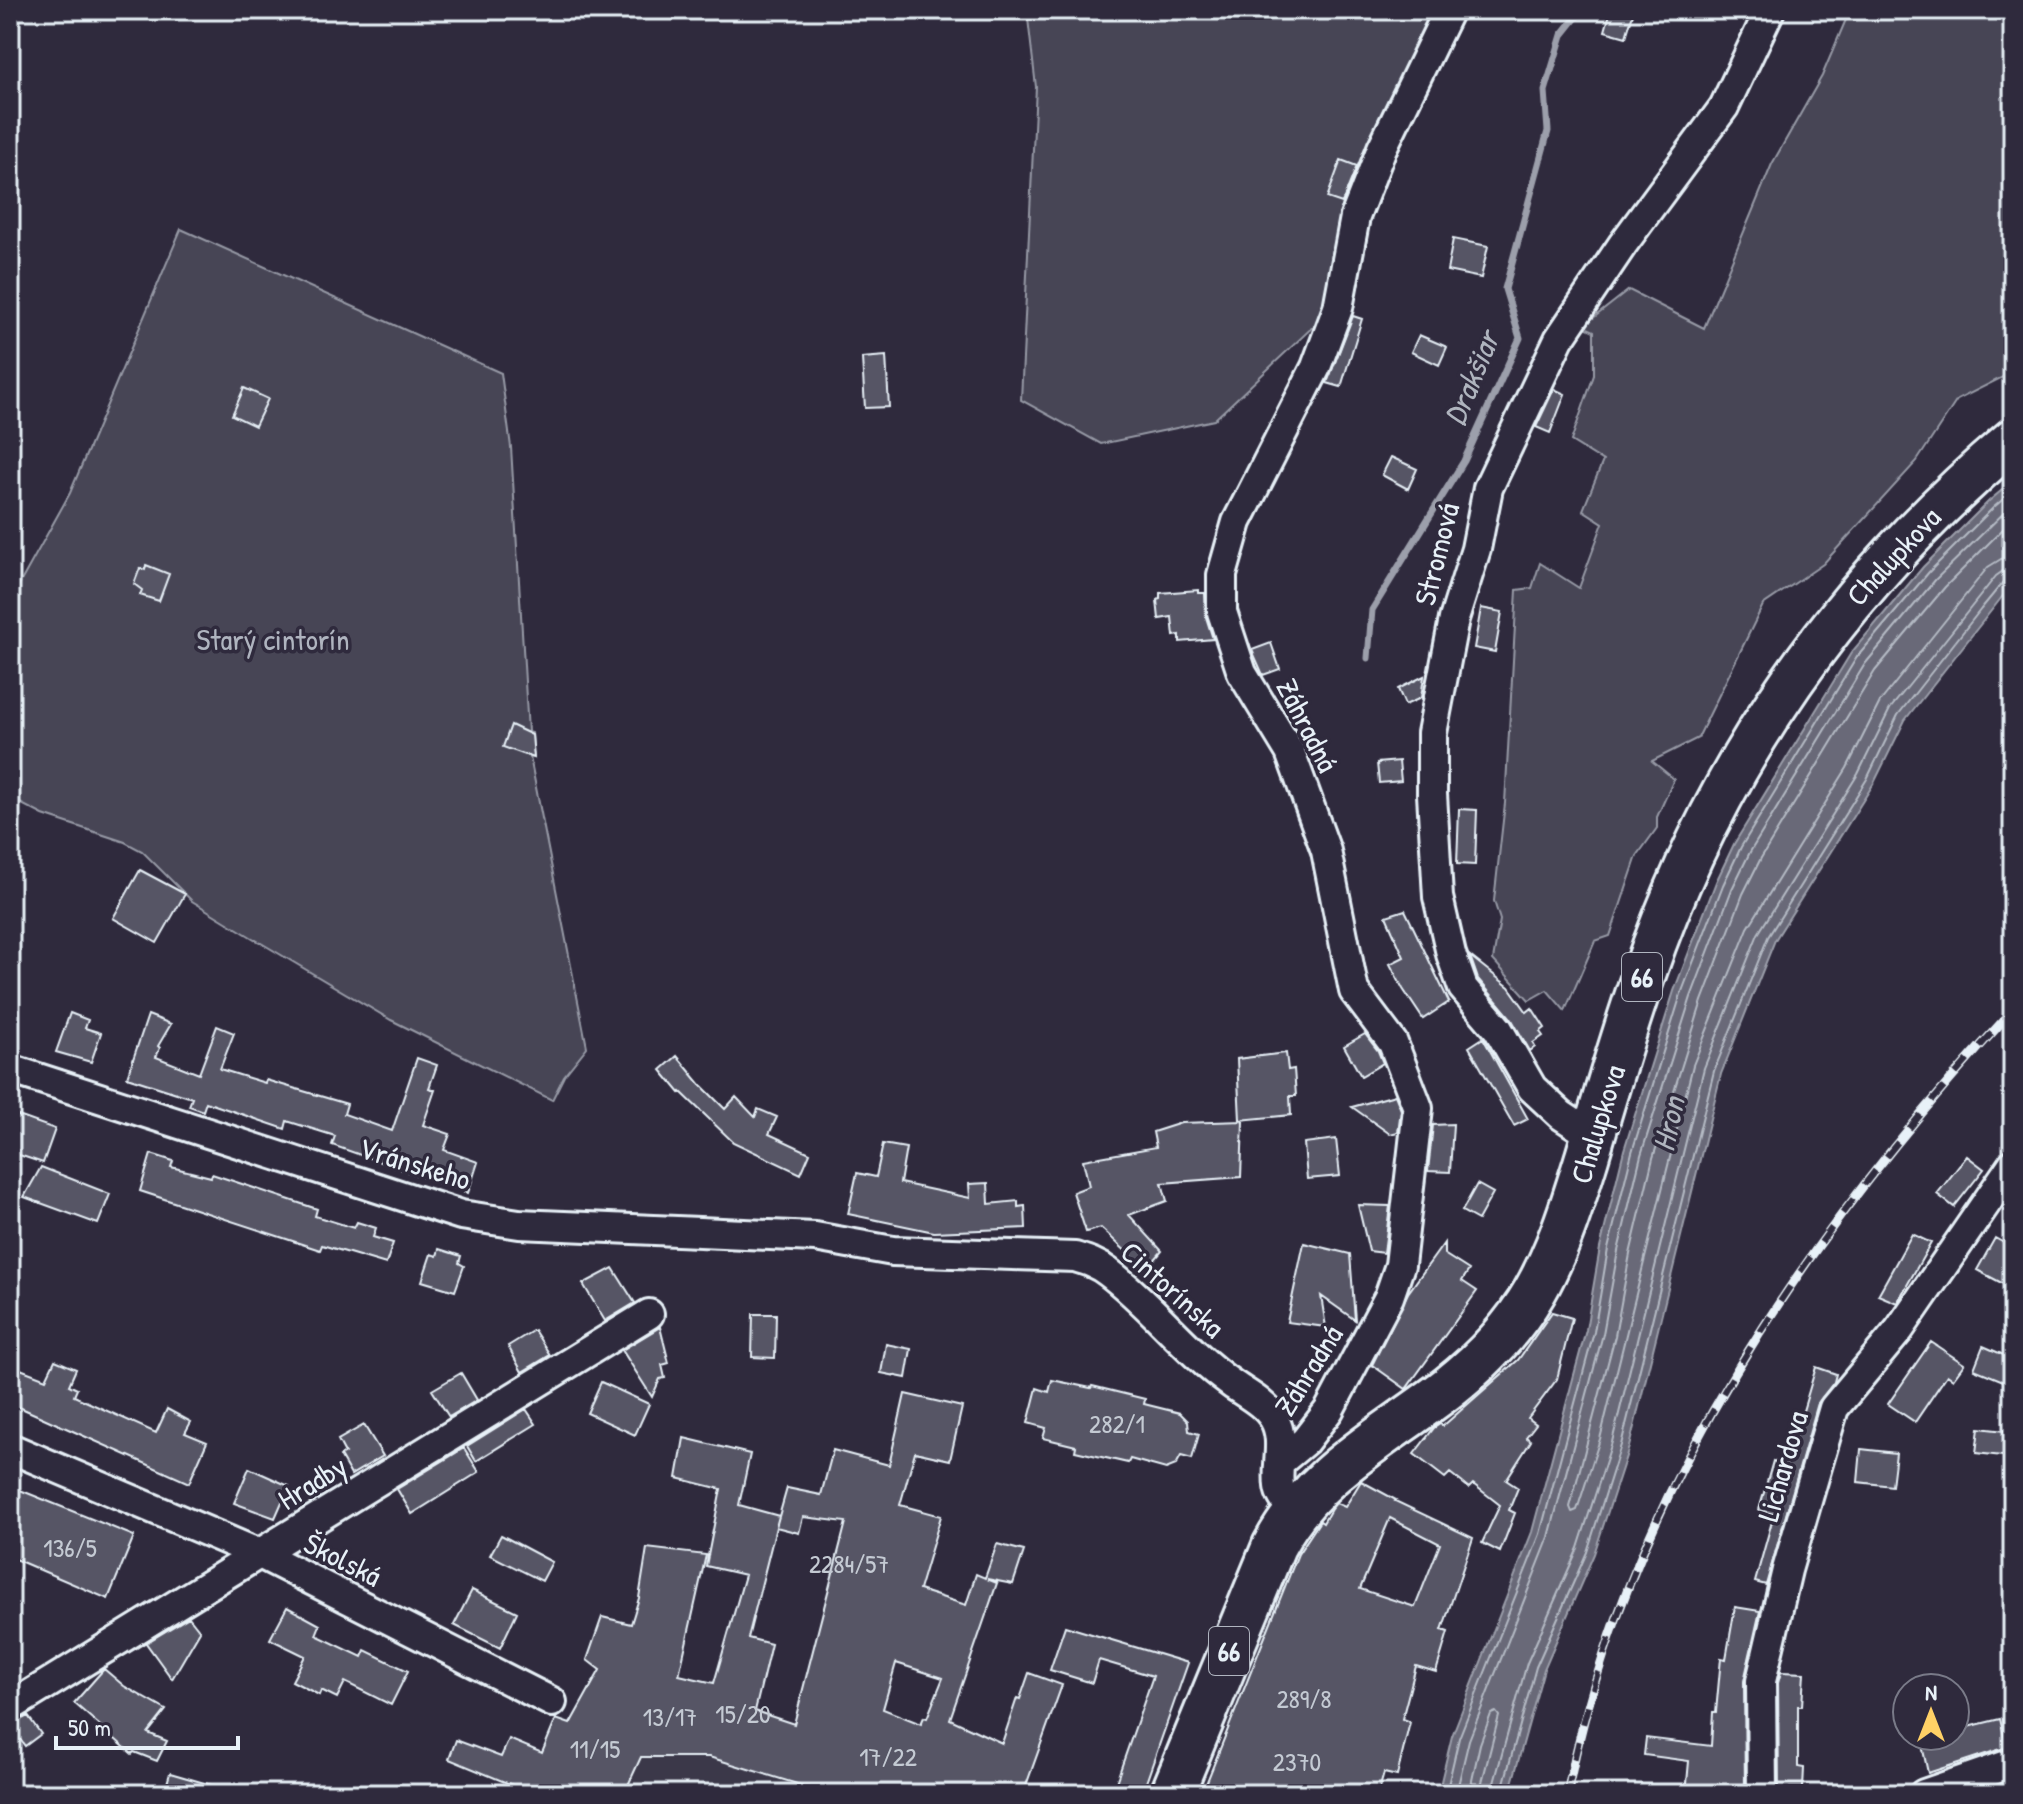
<svg xmlns="http://www.w3.org/2000/svg" width="2023" height="1804" viewBox="0 0 2023 1804" font-family="'Patrick Hand',sans-serif">
	<rect width="100%" height="100%" fill="#2f2a3d"/>
	<filter id="ink" filterUnits="userSpaceOnUse"><feTurbulence type="fractalNoise" baseFrequency=".0125" numOctaves="2"/><feDisplacementMap in="SourceGraphic" scale="16" xChannelSelector="R" yChannelSelector="G"/><feConvolveMatrix kernelMatrix="1 2 1 2 8 2 1 2 1" color-interpolation-filters="sRGB"/></filter>
	<g filter="url(#ink)">
		<path fill="#3b3749" d="M647,1737L830,1794H624L641,1757Z"/>
		<path fill="#464455" stroke="#979aa6" stroke-width="2" d="M1027,10H1434L1318,322L1214,420L1101,444L1021,400L1036,87Z
			M1850,10H2013V372L1957,400L1917,461L1823,564L1763,605L1698,738L1652,761L1674,779L1657,817V828L1637,856L1610,936L1595,941L1565,1011L1547,990L1529,1000L1493,960L1500,920L1494,901L1505,803L1517,590L1532,588L1540,563L1579,588L1603,523L1583,510L1603,461L1571,441L1594,375V331L1583,326L1629,290L1704,328L1772,164L1822,76Z
			M181,229L501,373L511,447L528,732L532,733L534,758L530,757L587,1047L564,1076L552,1100L391,1020L251,937L192,901L142,851L125,842L43,815L10,798V601L70,493Z"/>
		<path fill="#696978" stroke="#9c9fab" stroke-width="2" d="M2013,481V583L1905,720L1874,783L1775,940L1721,1074L1629,1447L1594,1554L1544,1669L1509,1794H1438L1452,1736L1532,1532L1586,1330L1600,1248L1624,1150L1674,991L1716,882L1734,844L1851,653L1923,567L1989,501Z"/>
		<g fill="none" stroke-linecap="round" stroke-linejoin="round">
			<path stroke="#b5bbc5" stroke-width="2" d="M2013,519L1945,587L1875,671L1761,858L1743,894L1702,1001L1653,1158L1630,1254L1615,1336L1570,1507L1572,1512L1577,1510L1600,1439L1693,1065L1748,928L1847,768L1880,702L1988,567L2001,559L2013,557
				M1446,1794L1459,1738L1540,1534L1594,1332L1608,1249L1632,1152L1681,994L1723,885L1741,847L1857,657L1929,572L1994,507L2013,491
				M1456,1794L1469,1740L1549,1537L1603,1334L1618,1251L1641,1155L1691,997L1732,889L1750,852L1865,664L1936,579L2013,504
				M1469,1794L1480,1744L1491,1714L1496,1712L1499,1716L1479,1794
				M1491,1794L1527,1663L1578,1548L1612,1442L1704,1068L1758,934L1858,774L1890,709L1996,576L2003,571L2013,569
				M1501,1794L1536,1667L1587,1552L1621,1445L1714,1071L1768,937L1867,779L1898,715L1981,609L2004,581L2013,579"/>
			<path stroke="#9c9fab" stroke-width="7" d="M1368,658L1372,610L1464,461L1520,338L1505,289L1548,131L1545,91L1562,35L1582,10"/>
		</g>
		<path fill="#575565" stroke="#e8f1f8" stroke-width="2" fill-rule="evenodd" d="M1611,10H1634L1626,37L1605,31Z
			M1341,160L1357,166L1342,203L1327,198Z
			M1453,239L1488,246L1481,278L1447,271Z
			M1353,316L1362,319L1341,387L1327,383Z
			M1419,335L1447,347L1439,365L1411,352Z
			M886,356L889,407L865,408L862,358Z
			M244,388L268,399L255,426L232,415Z
			M1554,389L1565,394L1550,433L1536,427Z
			M1391,457L1417,469L1408,489L1382,475Z
			M146,565L169,574L159,601L140,595L142,590L134,584L140,568L145,570Z
			M1198,590V593H1205L1206,617L1213,639L1180,642V635L1174,636L1172,617L1159,619L1157,600L1160,599V593Z
			M1481,608L1502,612L1495,652L1474,648Z
			M1271,643L1280,669L1263,675L1252,650Z
			M1424,676L1421,698L1405,705L1398,689Z
			M511,725L532,735L534,758L503,747Z
			M1399,761L1401,781L1379,783L1377,763Z
			M1459,809L1477,810L1475,865L1457,864Z
			M140,870L185,894L157,943L113,918Z
			M1405,910L1449,1002L1423,1019L1403,989L1390,964L1404,957L1386,916Z
			M1470,956L1509,987L1527,1012L1532,1008L1545,1028L1540,1032L1543,1036L1533,1043L1535,1047L1530,1051L1511,1018L1478,979Z
			M70,1013L88,1020L85,1028L101,1033L91,1062L56,1052Z
			M148,1015L171,1024L158,1046L160,1048L156,1057L199,1074L217,1026L234,1033L220,1069L265,1083L266,1080L347,1104L344,1114L392,1131L417,1058L437,1065L429,1088L435,1090L423,1125L450,1134L444,1150L478,1162L468,1193L332,1145L335,1136L287,1121L285,1129L206,1102L203,1111L189,1106L192,1098L127,1077Z
			M1365,1034L1378,1051L1383,1063L1361,1076L1344,1046Z
			M1483,1038L1528,1119L1514,1126L1469,1047Z
			M1286,1053L1288,1070L1294,1069L1296,1096H1290L1291,1115L1240,1120L1237,1059Z
			M677,1056L701,1085L725,1109L736,1097L755,1117L758,1109L777,1117L769,1134L810,1153L801,1174L733,1142L681,1092L680,1093L661,1070Z
			M1395,1095L1401,1110L1398,1132L1390,1134L1352,1107Z
			M10,1113L55,1129L43,1163L10,1152Z
			M1243,1121L1241,1177L1162,1183L1167,1201L1129,1215L1162,1251L1146,1270L1101,1228L1086,1232L1073,1192L1089,1186L1083,1160L1156,1147L1153,1132L1181,1123Z
			M1453,1124L1450,1172L1428,1171L1433,1125Z
			M1336,1139L1340,1176L1307,1179L1304,1143Z
			M883,1144L906,1148L900,1183L970,1198L969,1184L988,1183L989,1204L1018,1201V1207L1025,1206L1026,1228L934,1232L848,1214L857,1173L876,1177Z
			M151,1154L173,1161L171,1167L211,1177L212,1174L317,1209L315,1216L354,1228L357,1222L376,1228L373,1237L393,1243L386,1264L322,1245L320,1250L140,1191Z
			M1967,1156L1984,1169L1954,1207L1937,1194Z
			M41,1167L110,1194L98,1224L24,1197Z
			M1477,1184L1493,1193L1478,1220L1462,1211Z
			M1358,1205L1390,1206L1384,1253L1369,1251Z
			M1912,1234L1931,1243L1897,1303L1878,1295Z
			M1995,1238L2013,1248V1289L1977,1270Z
			M1304,1243L1350,1254L1355,1320L1321,1296L1326,1327L1287,1322Z
			M1444,1243V1254L1469,1270L1462,1281L1477,1291L1406,1389L1372,1365L1408,1293Z
			M439,1249L461,1256L459,1263L464,1266L455,1291L422,1281L431,1254L437,1256Z
			M613,1268L635,1303L605,1321L583,1284Z
			M1552,1312L1572,1318L1557,1379L1528,1418L1536,1424L1526,1437L1531,1441L1506,1480L1518,1488L1509,1510L1515,1513L1500,1552L1482,1543L1500,1505L1473,1484L1469,1488L1450,1473L1445,1478L1414,1454L1434,1428L1440,1424L1443,1426L1518,1360Z
			M753,1314H776L775,1358L752,1357Z
			M660,1327L669,1363L662,1365L665,1378L660,1379L652,1397L622,1350Z
			M534,1330L550,1355L522,1372L508,1346Z
			M1931,1342L1964,1364L1953,1379L1947,1375L1915,1422L1888,1404Z
			M886,1344L911,1349L906,1378L881,1373Z
			M1983,1346L2013,1359V1385L1974,1369Z
			M55,1360L76,1369L69,1385L77,1389L74,1396L156,1433L167,1409L191,1422L185,1433L207,1442L189,1483L10,1403V1365L46,1379Z
			M1816,1367L1836,1374L1834,1382L1818,1403L1766,1585L1755,1582L1774,1514L1759,1510L1773,1461L1787,1465Z
			M461,1373L477,1400L449,1417L432,1390Z
			M1052,1380L1091,1388L1092,1386L1145,1399L1144,1404L1180,1413L1188,1421L1189,1431L1199,1434L1192,1459L1181,1456L1176,1465L1166,1469L1130,1459L1128,1463L1075,1451L1076,1446L1043,1438L1046,1428L1028,1423L1037,1388L1049,1392Z
			M601,1382L649,1404L635,1435L587,1413Z
			M905,1394L962,1407L950,1460L915,1452L900,1505L941,1516L919,1590L966,1605L976,1574L985,1578L997,1544L1024,1551L1013,1584L987,1579L997,1583L950,1719L1002,1743L1017,1698L1020,1699L1029,1673L1062,1685L1023,1794H830L709,1757H641L624,1794H534L449,1759L456,1740L501,1757L509,1739L542,1753L556,1719L570,1724L600,1670L587,1660L602,1617L631,1624L639,1598L647,1548L706,1555L679,1675L714,1683L745,1575L706,1566L721,1489L677,1478L684,1438L750,1454L739,1505L779,1516L776,1527L787,1488L821,1495L833,1450L889,1465ZM803,1517L846,1522L794,1724L755,1711L771,1644L748,1638L776,1527L799,1533ZM896,1663L943,1678L927,1718L924,1717L921,1724L883,1709Z
			M526,1409L536,1424L476,1461L467,1446Z
			M364,1425L383,1456L351,1475L340,1456L345,1453L338,1440Z
			M1979,1428L2013,1432L2011,1457L1976,1453Z
			M464,1448L479,1472L412,1514L397,1489Z
			M1861,1449L1896,1453L1892,1486L1858,1482Z
			M249,1468L289,1486L275,1518L234,1503Z
			M1361,1481L1396,1500L1395,1501L1473,1538L1442,1630L1448,1632L1436,1672L1416,1666L1402,1719L1410,1722L1397,1776L1384,1773L1378,1794H1202L1298,1554L1320,1521L1323,1523L1331,1509L1336,1503L1345,1507ZM1390,1518L1440,1544L1415,1607L1360,1589Z
			M10,1486L134,1536L108,1599L10,1557Z
			M501,1535L552,1562L542,1581L490,1555Z
			M472,1590L517,1612L500,1648L454,1625Z
			M287,1607L320,1625L316,1635L362,1657L365,1650L408,1671L391,1705L345,1682L337,1698L321,1690L319,1695L292,1681L305,1656L270,1639Z
			M1735,1607L1760,1611L1744,1681L1745,1791H1738L1737,1794H1686L1689,1761L1644,1755L1646,1738L1711,1746L1713,1712H1716L1721,1658L1726,1659Z
			M189,1617L200,1631L172,1679L146,1643Z
			M1065,1626L1188,1663L1142,1794H1112L1153,1676L1099,1660L1092,1683L1050,1670Z
			M104,1669L124,1686L166,1710L148,1733L167,1741L157,1761L134,1752L132,1754L74,1703Z
			M1781,1672L1804,1673L1802,1706H1798V1767L1804,1768L1803,1788H1790V1791H1779L1778,1683Z
			M28,1716L41,1734L25,1746L10,1726Z
			M2000,1719L2007,1747L1928,1773L1920,1736H1955V1730Z
			M170,1773L225,1789L224,1794H164Z"/>
		<g fill="none" stroke-linecap="round" stroke-linejoin="round">
			<g stroke="#e8f1f8" stroke-width="34">
				<path id="minor" d="M10,1069L461,1215L519,1224L815,1237L893,1251L1075,1257C1088,1261 1098,1264 1108,1272C1152,1305 1185,1351 1232,1384C1246,1394 1265,1403 1274,1419C1286,1440 1276,1464 1279,1486C1280,1496 1288,1504 1294,1512
					M1593,1136L1561,1115L1532,1088L1498,1029L1463,988L1451,954L1438,897L1432,794V733L1454,619L1476,549L1488,488L1559,339L1623,244L1724,107L1770,10
					M10,1448L260,1554L552,1702
					M1281,1461L1305,1441L1329,1410L1389,1297L1400,1265L1418,1108L1393,1043L1354,991L1326,851L1290,752L1242,673L1222,612V575L1237,522L1316,367L1338,308L1355,217L1382,148L1449,10
					M10,1707L649,1314
					M1762,1794L1761,1681L1787,1570L1834,1408L1899,1330L2013,1164
					M1924,1794L2013,1763"/>
			</g>
			<g stroke="#e8f1f8" stroke-width="48">
				<path id="primary" d="M1172,1794L1274,1546C1313,1472 1385,1437 1449,1387C1483,1360 1513,1329 1535,1291C1559,1249 1573,1202 1587,1157C1605,1096 1623,1034 1644,974C1716,763 1843,583 2013,440"/>
			</g>
			<use href="#minor" stroke="#2f2a3d" stroke-width="28"/>
			<use href="#primary" stroke="#2f2a3d" stroke-width="42"/>
			<g stroke="#e8f1f8" stroke-width="9">
				<path id="rail" d="M1567,1794C1626,1494 1808,1231 2013,1010"/>
			</g>
			<use href="#rail" stroke="#2f2a3d" stroke-width="6" stroke-dasharray="18" stroke-linecap="butt"/>
		</g>
	</g>
	<g text-anchor="middle" dominant-baseline="central" stroke-width="7" stroke-linejoin="round" paint-order="stroke">
		<g font-size="26" fill="#c4cad3">
			<text x="1117" y="1423">282/1</text>
			<text x="70" y="1547">136/5</text>
			<text x="849" y="1563">2284/57</text>
			<text x="1304" y="1698">289/8</text>
			<text x="743" y="1713">15/20</text>
			<text x="670" y="1716">13/17</text>
			<text x="595" y="1748">11/15</text>
			<text x="888" y="1756">17/22</text>
			<text x="1297" y="1761">2370</text>
		</g>
		<g fill="#2f2a3d" stroke="#b0b5c0" stroke-width="2">
			<rect x="1622" y="953" width="40" height="48" rx="6"/>
			<rect x="1209" y="1627" width="40" height="48" rx="6"/>
		</g>
		<g font-size="28" font-weight="bold" fill="#e8f1f8">
			<text x="1642" y="977">66</text>
			<text x="1229" y="1651">66</text>
		</g>
		<g font-size="30" fill="#e8f1f8" stroke="#2f2a3d">
			<text transform="translate(1436 554) rotate(-76)">Stromová</text>
			<text transform="translate(1893 556) rotate(-47)">Chalupkova</text>
			<text transform="translate(1308 725) rotate(63)">Záhradná</text>
			<text transform="translate(1597 1124) rotate(-73)">Chalupkova</text>
			<text transform="translate(415 1163) rotate(17)">Vránskeho</text>
			<text transform="translate(1173 1289) rotate(42)">Cintorínska</text>
			<text transform="translate(1308 1370) rotate(-58)">Záhradná</text>
			<text transform="translate(1782 1466) rotate(-74)">Lichardova</text>
			<text transform="translate(312 1482) rotate(-32)">Hradby</text>
			<text transform="translate(343 1559) rotate(27)">Školská</text>
		</g>
		<g font-size="30" fill="#afb4bf" stroke="#2f2a3d">
			<text x="273" y="639">Starý cintorín</text>
		</g>
		<g font-size="32" font-style="italic" fill="#afb4be" stroke="#2f2a3d">
			<text transform="translate(1471 378) rotate(-68)">Drakšiar</text>
			<text transform="translate(1668 1124) rotate(-78)">Hron</text>
		</g>
	</g>
	<rect width="2023" height="1804" fill="none" stroke="#2f2a3d" stroke-width="40"/>
	<rect x="20" y="20" width="1983" height="1764" fill="none" stroke="#e8f1f8" stroke-width="3" filter="url(#ink)"/>
	<g transform="translate(1931 1712)"><circle r="38" fill="#2f2a3d" stroke="#797a88" stroke-width="2"/>
	<path d="M0-6L14 30L0 20L-14 30Z" fill="#ffd166"/>
	<text y="-12" font-size="22" font-weight="bold" text-anchor="middle" fill="#e8f1f8">N</text>
	</g>
	<path d="M56 1736v12h182v-12" fill="none" stroke="#e8f1f8" stroke-width="4"/>
	<text x="68" y="1736" font-size="24" fill="#e8f1f8" stroke="#2f2a3d" stroke-width="6" paint-order="stroke">50 m</text>
</svg>
